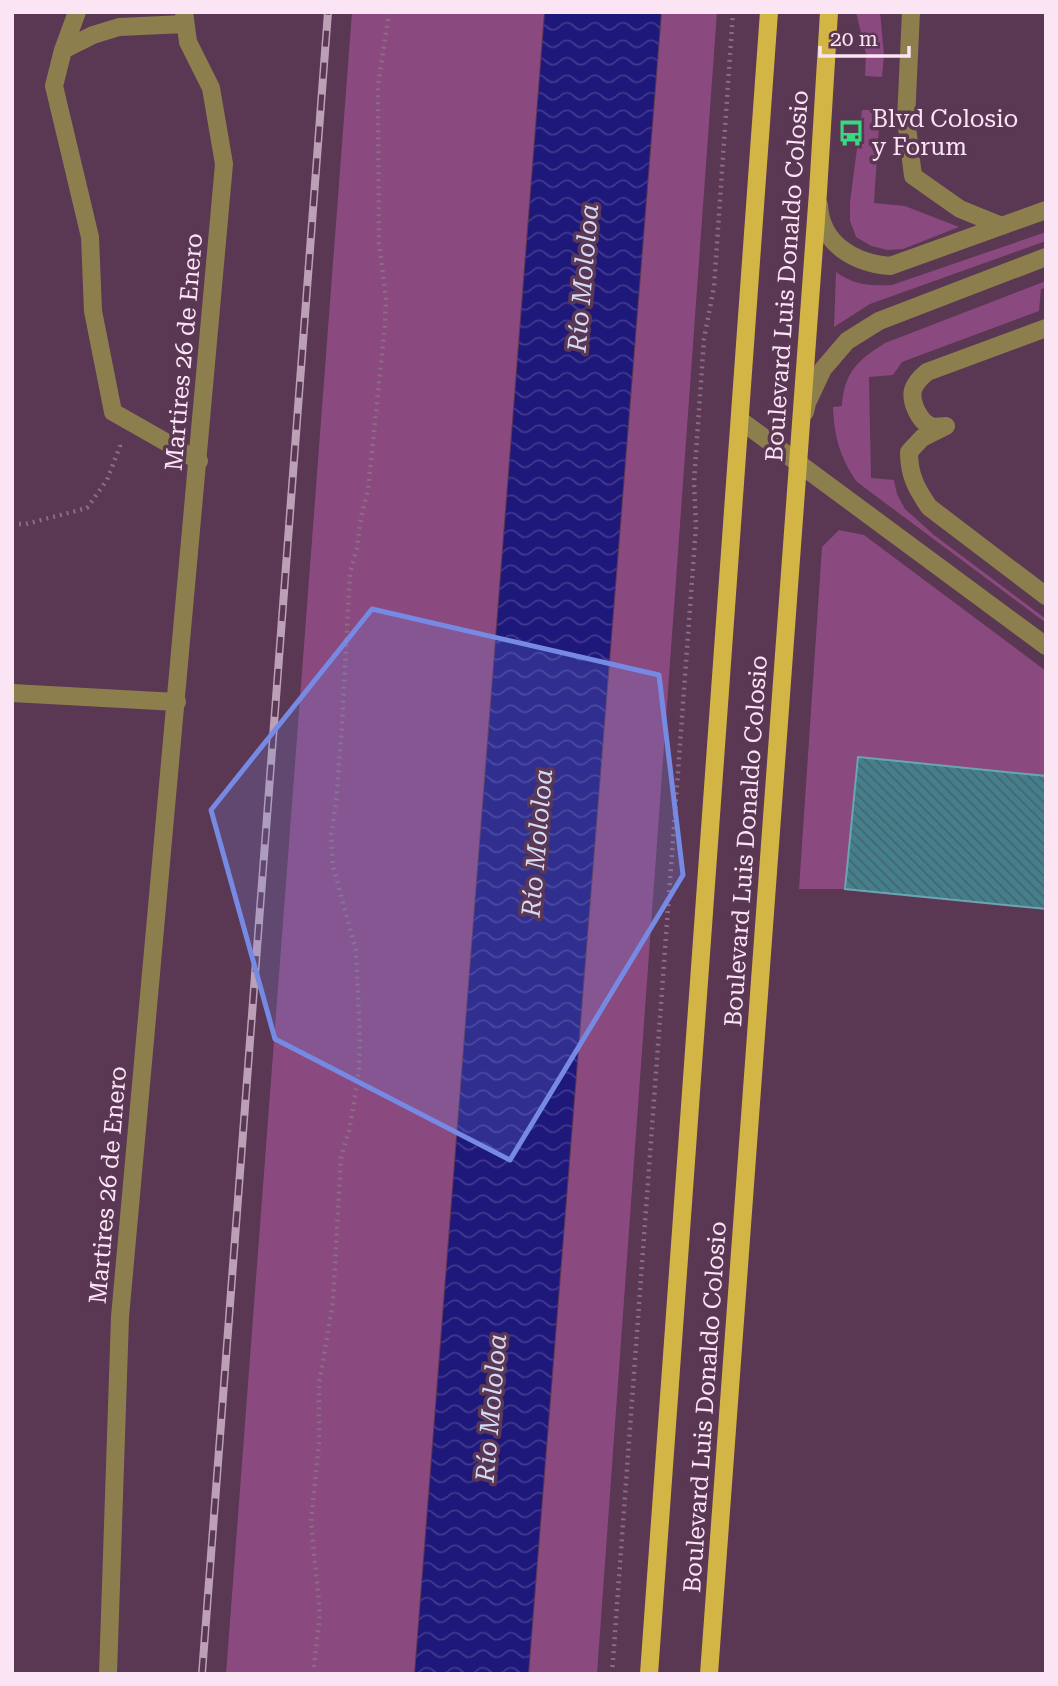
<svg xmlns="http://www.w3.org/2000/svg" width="1058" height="1686" viewBox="0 0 1058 1686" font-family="'Roboto Serif',serif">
	<defs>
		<pattern id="water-waves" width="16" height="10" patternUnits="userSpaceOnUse" patternTransform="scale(1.75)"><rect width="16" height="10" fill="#1e187b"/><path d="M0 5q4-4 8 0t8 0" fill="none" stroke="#40398e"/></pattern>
		<pattern id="building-back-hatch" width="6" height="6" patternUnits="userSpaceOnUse" patternTransform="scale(1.75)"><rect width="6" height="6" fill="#447f8c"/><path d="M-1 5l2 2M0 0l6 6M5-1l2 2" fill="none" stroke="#47656e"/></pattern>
	</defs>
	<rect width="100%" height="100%" fill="#5a3753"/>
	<path fill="#8a497f" d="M352,12H544L414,1674H226Z
		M662,12H717L597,1674H529Z
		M856,12H880L884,55L882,77L865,76L866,54Z
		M862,110H880L874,203L905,206L959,227L903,249L888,250L871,246L856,237L850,221V202Z
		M1046,232V241L870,304L834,327L836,272C854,285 870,286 892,285Z
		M1046,281V288L1041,289L1039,311L902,362L893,375L869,377L871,478L894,480L897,494L905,509L934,535L1046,619V623L857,482C840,458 834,436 833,407L842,406C844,372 858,360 885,343Z
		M839,530L864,535L1046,671V776L858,757L845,889H799L822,547Z"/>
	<path fill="url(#water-waves)" d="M545,12H661L528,1674H415Z"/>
	<path fill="url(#building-back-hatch)" stroke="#6aa5b3" stroke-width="2" d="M858,757L1046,776V909L845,889Z"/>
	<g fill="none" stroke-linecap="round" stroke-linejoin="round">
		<path stroke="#8b6c85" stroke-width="4.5" stroke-dasharray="2 5" stroke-linecap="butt" d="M12,524H26L87,508L107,480L120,446L119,441
			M313,1674L320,1614L311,1522L319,1444V1385L333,1301L341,1157L349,1131L354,1104L359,1068L360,1039L356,951L333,866L331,835L336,804L342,724L350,573L357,548L361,517L368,490L385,325L386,299L379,244L378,86L389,12
			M612,1674L696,526L694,482L704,339L714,287L733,12"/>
		<path stroke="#8d7f4d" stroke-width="18" d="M77,12L63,50L54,86L90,237L93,311L113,412L199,461
			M911,12L906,119L913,176L960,209L1002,226
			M63,50L93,35L119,27L185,24
			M819,205C821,244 854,263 890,266L1046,210
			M805,412L807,403L823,369L847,341L879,321L1046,257
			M740,420L1046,646
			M946,426L922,438L909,452C909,475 916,488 929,507L1046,596
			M946,426C942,426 938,427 934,427C921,425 910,403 913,390C915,383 921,377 927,372L1046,328
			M12,693L177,702
			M108,1674L120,1317L224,164L211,88L188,42L184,12"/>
		<path stroke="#d3b545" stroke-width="18" d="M649,1674L769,12
			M709,1674L818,192L829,12"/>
		<g stroke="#bca1b6" stroke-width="8">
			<path id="rail" d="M202,1674L328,12"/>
		</g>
		<use href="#rail" stroke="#5a3753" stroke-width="5" stroke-dasharray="16" stroke-linecap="butt"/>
	</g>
	<path fill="#768ae4" fill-opacity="0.2" stroke="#768ae4" stroke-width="5" stroke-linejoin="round" d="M372,609L659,675L683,875L510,1160L275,1039L211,810Z"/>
	<defs>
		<g id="bus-bare" transform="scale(2.1)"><path d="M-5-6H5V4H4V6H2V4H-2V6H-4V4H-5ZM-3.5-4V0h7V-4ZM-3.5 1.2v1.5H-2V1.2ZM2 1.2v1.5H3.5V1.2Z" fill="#37d880" stroke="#5a3753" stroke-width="2.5" paint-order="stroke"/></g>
	</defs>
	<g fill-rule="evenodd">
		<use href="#bus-bare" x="851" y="133"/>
	</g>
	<g text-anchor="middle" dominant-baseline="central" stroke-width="7" stroke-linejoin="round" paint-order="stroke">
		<g font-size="24" fill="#fbe5f5" stroke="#5a3753" text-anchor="start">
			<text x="872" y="119">Blvd Colosio<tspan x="872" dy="28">y Forum</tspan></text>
		</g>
		<g font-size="24" fill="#fbe5f5" stroke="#5a3753">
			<text transform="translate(787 276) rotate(-86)">Boulevard Luis Donaldo Colosio</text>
			<text transform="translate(184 352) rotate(-85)">Martires 26 de Enero</text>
			<text transform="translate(746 841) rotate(-86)">Boulevard Luis Donaldo Colosio</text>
			<text transform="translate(108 1185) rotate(-85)">Martires 26 de Enero</text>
			<text transform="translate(705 1407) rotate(-86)">Boulevard Luis Donaldo Colosio</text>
		</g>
		<g font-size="26" font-style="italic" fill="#d3daf5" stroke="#5a3753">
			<text transform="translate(583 278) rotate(-85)">Río Mololoa</text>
			<text transform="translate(537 843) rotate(-85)">Río Mololoa</text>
			<text transform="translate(491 1408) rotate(-85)">Río Mololoa</text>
		</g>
	</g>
	<rect width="1058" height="1686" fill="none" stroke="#fbe5f5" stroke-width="28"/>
	<path d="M820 46v10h89v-10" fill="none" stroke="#fbe5f5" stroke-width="3.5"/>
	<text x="830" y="46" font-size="21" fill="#fbe5f5" stroke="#5a3753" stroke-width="5" paint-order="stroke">20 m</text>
</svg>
